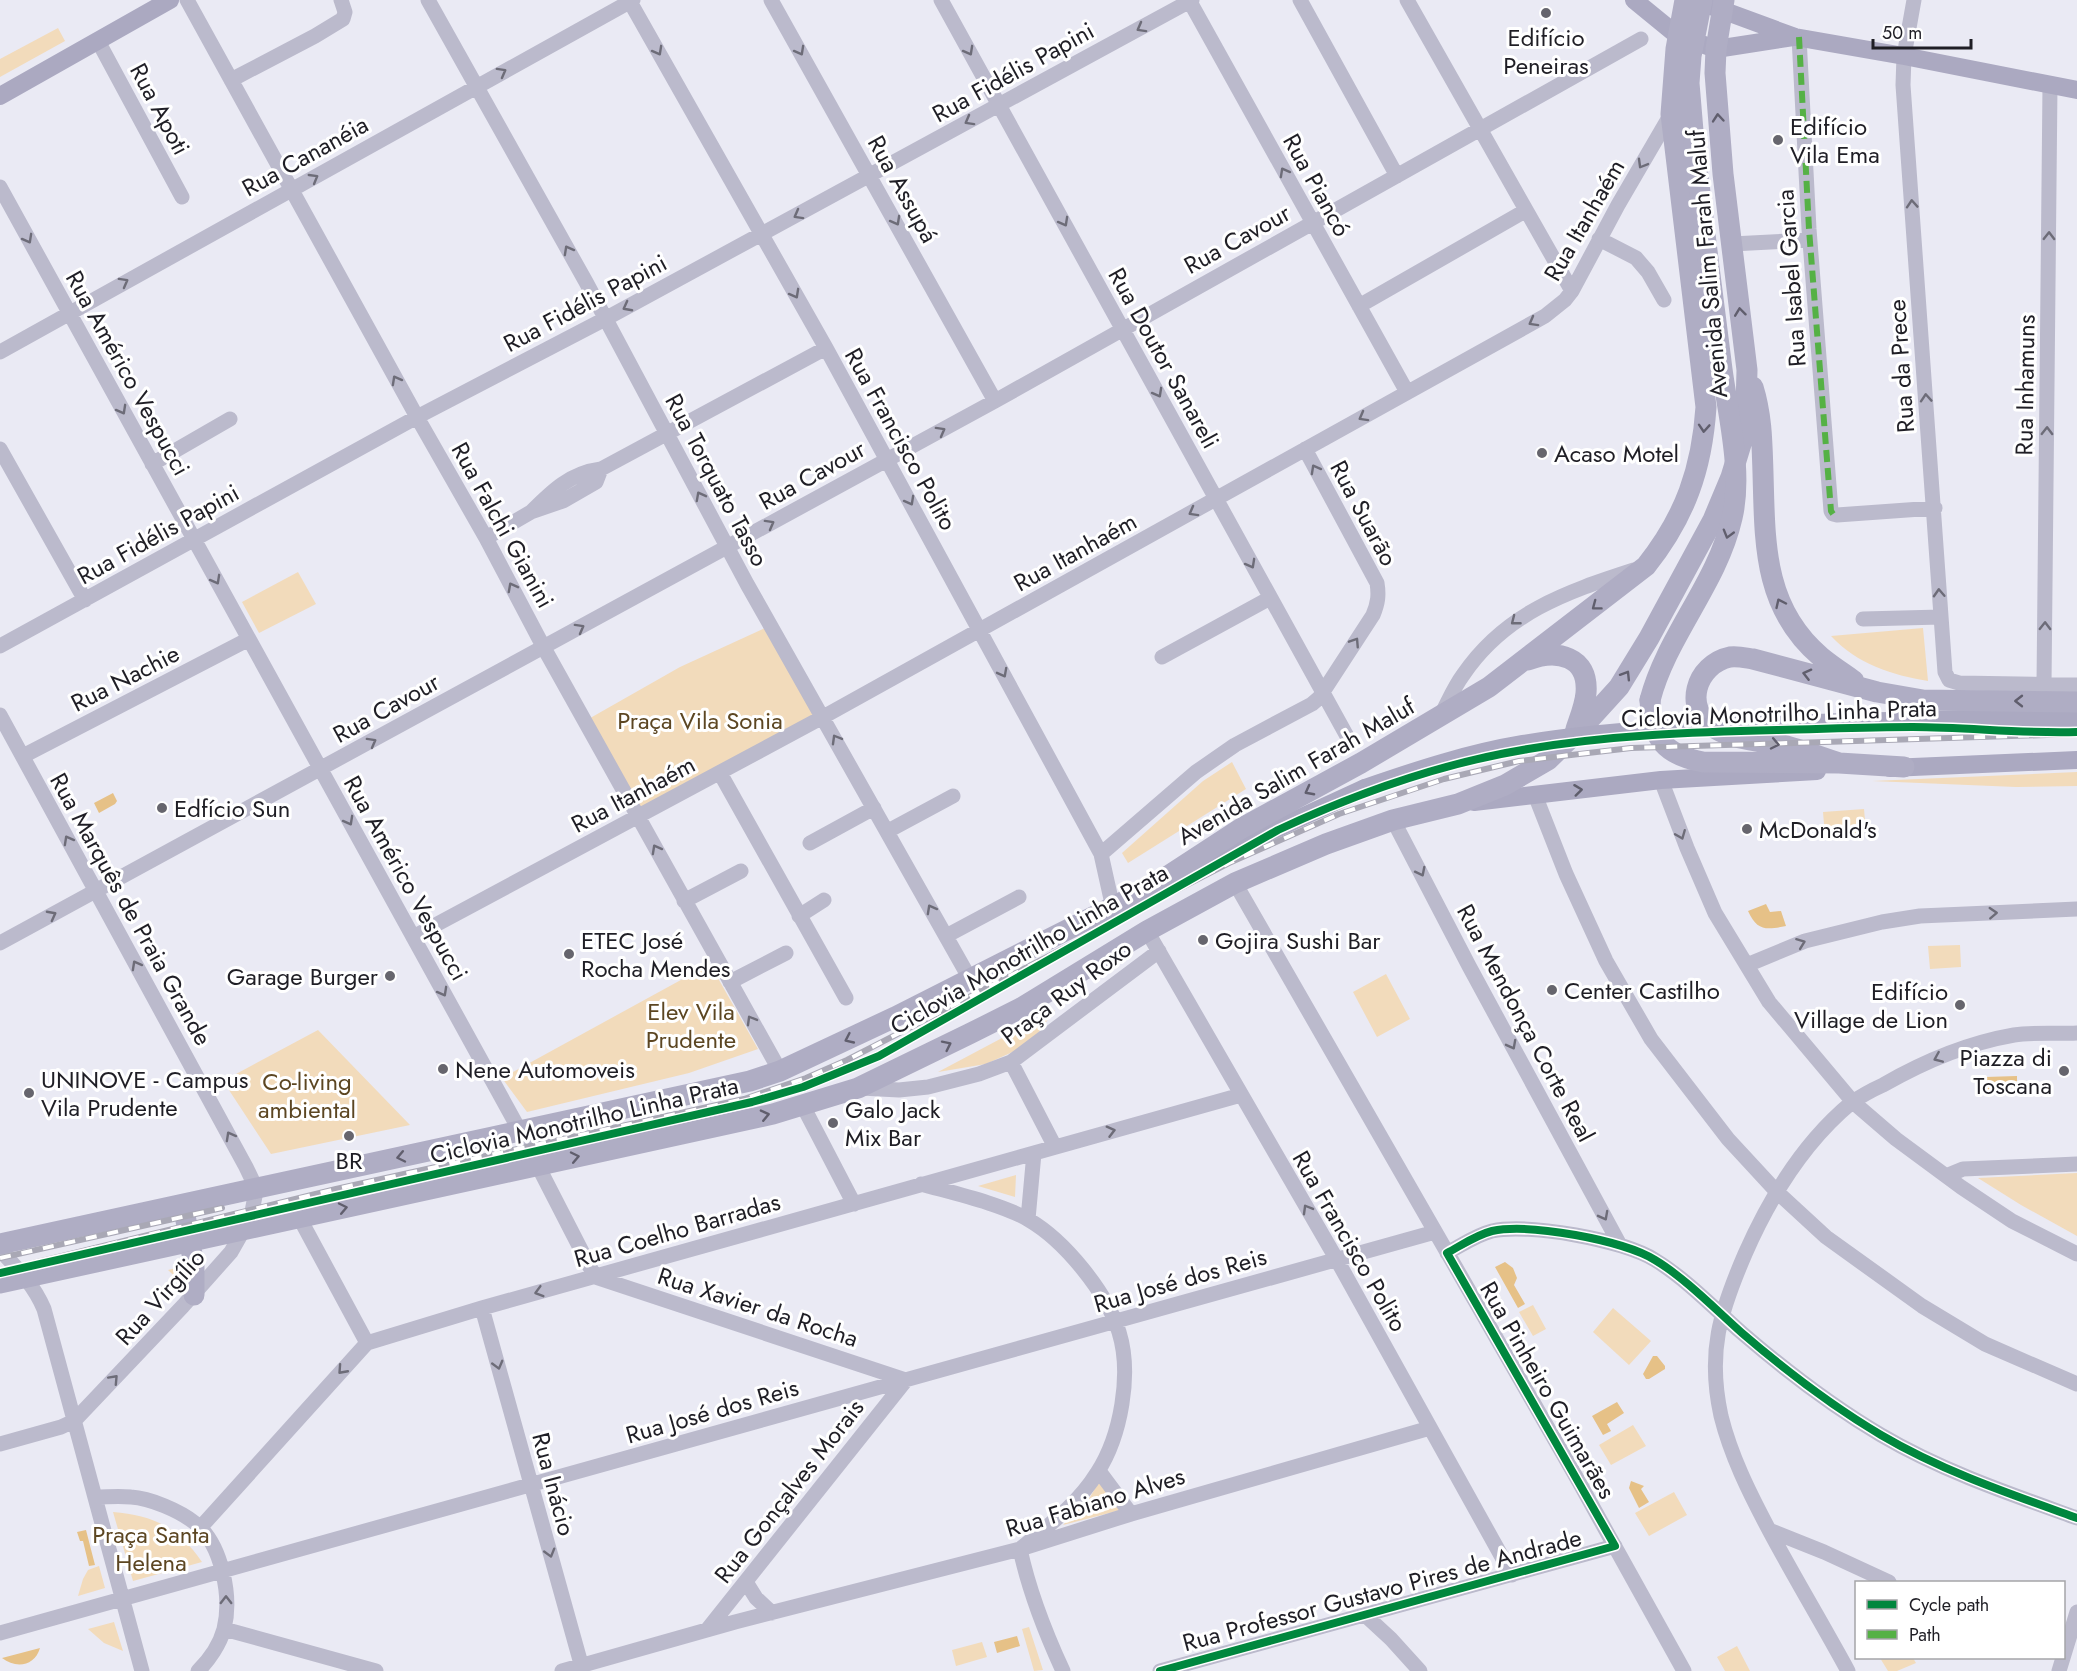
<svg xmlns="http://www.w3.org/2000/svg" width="2077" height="1671" viewBox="0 0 2077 1671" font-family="Jost,sans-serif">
	<rect width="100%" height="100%" fill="#eaeaf4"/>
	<path fill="#f2dbbb" d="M58,28L65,41L0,77V59Z
		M298,572L316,604L259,633L242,602Z
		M767,627L818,719L638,816L585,721L680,667Z
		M1923,628L1928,681C1892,675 1857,664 1831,636Z
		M1232,762L1246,789L1128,863L1122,853L1203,781Z
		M2077,772V786L2016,787L1872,781Z
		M1864,809L1866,832L1825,836L1823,812Z
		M1960,945L1961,967L1930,969L1928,946Z
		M710,964L758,1049L689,1073L527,1112L502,1078Z
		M1386,974L1410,1019L1377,1037L1353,992Z
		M1055,1010L1030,1044L986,1064L938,1072Z
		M318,1030L410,1125L271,1154L223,1081Z
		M2077,1173V1236L2021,1205L1978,1178Z
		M1016,1175L1015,1197L978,1186Z
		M185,1266L187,1288L168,1270Z
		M1533,1305L1546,1329L1533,1336L1519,1312Z
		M1613,1308L1651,1341L1629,1365L1593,1332Z
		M1633,1425L1646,1446L1611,1465L1599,1445Z
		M1099,1482L1121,1510L1063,1525L1090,1497Z
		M1674,1492L1687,1515L1649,1536L1635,1513Z
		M113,1512C153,1515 179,1528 202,1562L133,1581Z
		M99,1566L105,1588L78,1596L83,1579L88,1570Z
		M114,1622L123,1651L104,1643L88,1629Z
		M1029,1627L1043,1670L1034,1671L1022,1629Z
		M982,1642L987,1657L956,1666L952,1650Z
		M1737,1646L1750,1671H1725L1717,1657Z
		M1880,1658H1913L1916,1663L1897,1671H1888Z"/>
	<path fill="#e6c187" d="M113,793L117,801L115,804L99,813L94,803Z
		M1766,904L1770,912L1781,911L1786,926C1766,930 1757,931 1748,911Z
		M2017,1076V1088H2009V1093H1995L1994,1090H1986L1985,1077Z
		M1505,1262L1513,1268L1517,1278L1514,1285L1525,1304L1518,1308L1495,1267Z
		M1653,1356H1657L1665,1366V1369L1649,1379H1646L1643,1374Z
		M1617,1402L1624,1413L1607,1424L1611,1431L1603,1435L1592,1416Z
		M1631,1481L1644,1486L1641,1489L1649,1502L1639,1508L1629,1488Z
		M86,1530L95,1565L89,1566L83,1541H80L77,1532Z
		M1017,1636L1020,1646L997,1653L994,1642Z
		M40,1648C35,1666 16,1669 2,1658Z"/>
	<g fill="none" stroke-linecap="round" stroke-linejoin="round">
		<path stroke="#bbbacc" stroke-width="15" d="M187,0L417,417L486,538L544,648L780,1071
			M428,0L586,282L747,584L970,979
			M629,0L826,348L1101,854L1113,908
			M771,0L995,401
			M941,0L1348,738
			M1189,0L1407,392
			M1300,0L1397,176
			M1407,0L1572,291
			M1914,0L1904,56L1903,85L1945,672L1949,680L1959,683L2077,685
			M1799,37L1809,229L1831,511L1833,514L1837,515L1935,508
			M98,41L182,197
			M231,80L315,36L343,19L345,12L341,0
			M0,187L520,1131L595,1277
			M1599,239L1636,258L1648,272L1664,300
			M1732,244L1809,240
			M1359,306L1525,211
			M0,352L633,0
			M0,449L85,600
			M152,464L230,419
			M531,512C552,491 570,473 601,469L826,348
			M486,538L531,512L563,501L596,482L601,469
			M1863,619L1941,617
			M0,646L417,417L605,319L1192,0
			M1162,657L1270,598
			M2044,685L2050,85
			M0,715L246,1167L256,1188L255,1196L251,1217L231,1252L183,1306L74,1421L61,1427L0,1444
			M1441,715C1448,702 1454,687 1463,675C1505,613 1566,592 1634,570
			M23,756L249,639
			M720,773L846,998
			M1661,780L1687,848L1715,913L1769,1002L1853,1102L1896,1139L1961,1187L2012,1221L2077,1254
			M1535,795L1566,874L1606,961L1651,1039L1728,1139L1776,1191L1826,1237L1922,1306L1985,1344L2077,1384
			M1393,820L1469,966L1620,1245
			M888,831L953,796
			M810,843L874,808
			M1101,854L1196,772L1235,745L1312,704L1319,698L1373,615C1378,603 1379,595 1377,583L1305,449
			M1235,883L1579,1482L1684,1671
			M684,901L741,871
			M799,916L824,900
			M1147,931L1337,1260L1512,1575
			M946,936L1019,897
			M413,937L823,717L1545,316L1565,300L1572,291L1618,205L1671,114
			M0,943L995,401L1641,39
			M1747,965L1805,941L1882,922L1920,916L2077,909
			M730,982L786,953
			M1011,1062L1055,1147
			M861,1088L899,1090L928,1087L979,1074L1011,1062L1159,951
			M803,1106L854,1204
			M1946,1176L1963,1169L2077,1164
			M921,1184C953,1193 1002,1204 1029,1220C1065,1241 1107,1293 1119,1332C1132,1374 1121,1436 1097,1473C1078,1504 1048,1526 1020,1549C1029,1591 1045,1632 1063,1671
			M299,1217L367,1343
			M1028,1219L1034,1153
			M0,1250C18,1269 34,1285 44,1309L142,1671
			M1447,1253C1462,1245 1476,1235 1492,1231C1529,1223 1623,1240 1655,1260C1685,1278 1716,1310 1742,1333C1785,1370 1832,1406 1881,1435C1942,1471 2010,1494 2077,1518
			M595,1277L906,1380L707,1630
			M482,1308L583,1671
			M1099,1471L1131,1514
			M95,1497C107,1497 119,1496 131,1497C150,1498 180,1511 195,1523C222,1544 232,1597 224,1629C220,1644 209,1660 198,1671
			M200,1528L367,1343L482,1308L1241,1095
			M1769,1530L1824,1552L1889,1582
			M746,1582L756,1598L772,1613
			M1365,1615L1391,1639L1420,1671
			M224,1629L376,1671
			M0,1633L1435,1232
			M562,1671L735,1622L1020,1549L1131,1514L1430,1428
			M1160,1671L1615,1546
			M1848,1671C1822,1623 1794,1577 1768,1528C1749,1492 1731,1456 1721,1416C1707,1352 1720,1312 1745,1254C1770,1197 1803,1143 1851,1103C1861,1096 1872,1090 1883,1085C1923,1062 1968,1043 2014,1035C2034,1032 2056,1034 2077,1033
			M2059,1671L2077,1612"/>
		<path stroke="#aba9c1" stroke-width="18" d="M1634,0L1678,36L1716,49L1793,37
			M1711,6L1795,37L1904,56L2077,90
			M0,96L170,0
			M1915,720L2077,718
			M1890,768L2077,760
			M1474,802L1661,780L1817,771
			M1200,864L1365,788"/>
		<path stroke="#afadc4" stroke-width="21" d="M1694,143L1689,83L1691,56L1702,0
			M1753,387C1762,416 1762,443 1763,473C1765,543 1763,608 1821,657C1832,666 1843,673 1854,681
			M1528,660C1557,649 1589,656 1586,693C1585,705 1580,717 1576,729
			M1650,700C1652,739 1665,755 1703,762L1839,763L1904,767
			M1839,763C1822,757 1805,751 1787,746C1764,741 1736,741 1716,729C1681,710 1696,664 1730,657C1738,656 1746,658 1753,659L1877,692L1923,700L2077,702
			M183,1204L194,1265V1295
			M0,1244L713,1089L750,1081L780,1071L895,1017L1148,889L1240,829L1361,763L1489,687L1646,566C1685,517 1702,469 1706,407L1671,114L1676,49L1685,0
			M0,1283L773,1114L858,1088L969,1034L1021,1008L1147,931L1235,883L1326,844L1393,820L1458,804L1505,785L1548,760L1589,720L1619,687L1649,638L1713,520L1731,477L1742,441L1746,407L1747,370L1723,174L1715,73L1716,49L1724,0"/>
		<g stroke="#a9a8b5" stroke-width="6">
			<path id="rail" d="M0,1258L222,1208
				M0,1271L336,1189L744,1099L806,1078L847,1060L1229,863L1339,814L1444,779L1519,761L1631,748L2077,734"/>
		</g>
		<use href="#rail" stroke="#fff" stroke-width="4" stroke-dasharray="11" stroke-linecap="butt"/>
		<path stroke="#aba9c1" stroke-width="18" d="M1365,788C1417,770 1469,753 1523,744C1652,723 1785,725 1915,720"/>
		<path stroke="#afadc4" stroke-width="21" d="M1650,700C1667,635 1717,584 1732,518C1743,472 1728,415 1722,369C1712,294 1703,218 1694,143"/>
		<path stroke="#55b145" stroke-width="6" stroke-dasharray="12 6" stroke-linecap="butt" d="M1799,37L1809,229L1831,511L1833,514"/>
		<g stroke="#fff" stroke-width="11">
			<path id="cycleway" d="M0,1273L752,1102L803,1087L879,1056L1278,830C1357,793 1442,763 1528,749C1611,735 1694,732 1777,730C1823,729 1868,727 1913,727C1968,727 2023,734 2077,732
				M1160,1671L1615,1546L1447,1253C1462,1245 1476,1235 1492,1231C1529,1223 1623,1240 1655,1260C1685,1278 1716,1310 1742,1333C1785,1370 1832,1406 1881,1435C1942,1471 2010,1494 2077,1518"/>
		</g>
		<use href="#cycleway" stroke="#00873e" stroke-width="8"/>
	</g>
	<defs><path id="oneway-chevron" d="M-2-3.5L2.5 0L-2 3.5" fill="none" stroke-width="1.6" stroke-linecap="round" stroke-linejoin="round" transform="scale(1.5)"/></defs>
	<g stroke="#6d6c78">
		<use href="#oneway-chevron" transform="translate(1141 28) rotate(151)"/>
		<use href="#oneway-chevron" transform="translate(658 51) rotate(61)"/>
		<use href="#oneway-chevron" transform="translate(800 51) rotate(61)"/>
		<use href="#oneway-chevron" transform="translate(969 51) rotate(61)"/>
		<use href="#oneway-chevron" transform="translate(502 72) rotate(-29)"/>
		<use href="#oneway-chevron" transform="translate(969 121) rotate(151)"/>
		<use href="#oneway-chevron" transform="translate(1642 164) rotate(120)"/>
		<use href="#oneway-chevron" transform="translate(1284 172) rotate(-119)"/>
		<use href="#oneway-chevron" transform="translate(314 178) rotate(-30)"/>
		<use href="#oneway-chevron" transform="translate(1912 204) rotate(-94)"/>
		<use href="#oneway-chevron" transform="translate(798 215) rotate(151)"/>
		<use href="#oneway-chevron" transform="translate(896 221) rotate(61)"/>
		<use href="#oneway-chevron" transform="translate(1064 222) rotate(61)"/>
		<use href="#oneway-chevron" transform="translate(2049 236) rotate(-89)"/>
		<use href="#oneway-chevron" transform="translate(28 239) rotate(61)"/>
		<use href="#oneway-chevron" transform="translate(568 250) rotate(-119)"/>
		<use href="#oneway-chevron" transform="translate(124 282) rotate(-29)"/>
		<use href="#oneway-chevron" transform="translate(795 294) rotate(61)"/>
		<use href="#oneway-chevron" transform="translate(627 307) rotate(152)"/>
		<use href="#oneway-chevron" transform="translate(1533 322) rotate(151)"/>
		<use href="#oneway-chevron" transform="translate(396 380) rotate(-119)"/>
		<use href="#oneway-chevron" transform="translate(1158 393) rotate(61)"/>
		<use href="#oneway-chevron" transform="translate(1926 398) rotate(-94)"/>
		<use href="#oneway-chevron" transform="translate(122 410) rotate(61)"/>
		<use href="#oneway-chevron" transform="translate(1363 417) rotate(151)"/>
		<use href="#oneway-chevron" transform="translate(941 431) rotate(-29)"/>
		<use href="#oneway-chevron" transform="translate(2047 431) rotate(-89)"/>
		<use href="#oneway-chevron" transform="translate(1315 469) rotate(-119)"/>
		<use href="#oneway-chevron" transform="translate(700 496) rotate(-118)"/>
		<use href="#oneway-chevron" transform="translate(910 501) rotate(61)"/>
		<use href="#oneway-chevron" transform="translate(1193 512) rotate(151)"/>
		<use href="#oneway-chevron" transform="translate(770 524) rotate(-29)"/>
		<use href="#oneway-chevron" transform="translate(1251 564) rotate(61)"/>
		<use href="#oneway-chevron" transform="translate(216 580) rotate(61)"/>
		<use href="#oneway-chevron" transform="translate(512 587) rotate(-118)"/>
		<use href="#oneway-chevron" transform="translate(1939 593) rotate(-93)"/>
		<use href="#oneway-chevron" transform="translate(1515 621) rotate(142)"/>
		<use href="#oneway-chevron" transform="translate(2045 626) rotate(-89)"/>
		<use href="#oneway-chevron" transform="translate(580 628) rotate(-29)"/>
		<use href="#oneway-chevron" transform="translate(1355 642) rotate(-57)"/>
		<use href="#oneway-chevron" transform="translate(1003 673) rotate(62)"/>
		<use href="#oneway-chevron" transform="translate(836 739) rotate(-120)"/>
		<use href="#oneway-chevron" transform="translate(372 742) rotate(-29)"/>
		<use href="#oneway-chevron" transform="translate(349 821) rotate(61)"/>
		<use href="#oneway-chevron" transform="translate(1681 835) rotate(68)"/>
		<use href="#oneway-chevron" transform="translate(68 840) rotate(-119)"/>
		<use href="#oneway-chevron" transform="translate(656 849) rotate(-119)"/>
		<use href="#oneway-chevron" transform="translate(1421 872) rotate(63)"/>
		<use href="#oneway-chevron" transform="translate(931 909) rotate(-119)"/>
		<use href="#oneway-chevron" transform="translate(1993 913) rotate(-3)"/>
		<use href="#oneway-chevron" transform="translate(52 915) rotate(-28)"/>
		<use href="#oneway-chevron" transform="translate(1801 943) rotate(-21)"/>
		<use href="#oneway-chevron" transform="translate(136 965) rotate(-119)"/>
		<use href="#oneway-chevron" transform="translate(443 992) rotate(61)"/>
		<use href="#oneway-chevron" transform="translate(751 1020) rotate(-120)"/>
		<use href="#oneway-chevron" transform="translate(1512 1045) rotate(62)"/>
		<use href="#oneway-chevron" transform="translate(1938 1058) rotate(157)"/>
		<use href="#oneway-chevron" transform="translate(1111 1131) rotate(-15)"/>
		<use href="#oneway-chevron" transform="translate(230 1136) rotate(-119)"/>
		<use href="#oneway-chevron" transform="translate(1307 1209) rotate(-120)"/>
		<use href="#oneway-chevron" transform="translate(1604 1216) rotate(62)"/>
		<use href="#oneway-chevron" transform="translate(539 1292) rotate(164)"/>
		<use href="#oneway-chevron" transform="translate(498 1365) rotate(75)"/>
		<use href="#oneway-chevron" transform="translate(342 1370) rotate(132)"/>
		<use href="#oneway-chevron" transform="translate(114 1379) rotate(-47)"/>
		<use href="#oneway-chevron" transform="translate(550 1553) rotate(74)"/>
		<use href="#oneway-chevron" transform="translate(226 1600) rotate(-90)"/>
	</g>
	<g stroke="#605e6d">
		<use href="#oneway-chevron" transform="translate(1718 118) rotate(-95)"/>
		<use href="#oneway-chevron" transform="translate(1740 312) rotate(-97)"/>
		<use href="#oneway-chevron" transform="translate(1704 428) rotate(94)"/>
		<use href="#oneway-chevron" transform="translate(1728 534) rotate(106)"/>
		<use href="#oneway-chevron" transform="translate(1780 603) rotate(-115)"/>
		<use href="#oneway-chevron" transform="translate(1596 606) rotate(143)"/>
		<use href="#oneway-chevron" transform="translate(1807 674) rotate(-166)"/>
		<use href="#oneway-chevron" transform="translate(1626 675) rotate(-58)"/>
		<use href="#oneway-chevron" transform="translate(2019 701) rotate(-180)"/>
		<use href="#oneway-chevron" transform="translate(1775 744) rotate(12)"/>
		<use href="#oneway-chevron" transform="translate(1309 791) rotate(152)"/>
		<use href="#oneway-chevron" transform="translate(849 1039) rotate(155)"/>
		<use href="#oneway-chevron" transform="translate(947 1045) rotate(-26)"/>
		<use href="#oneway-chevron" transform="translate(765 1115) rotate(-13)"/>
		<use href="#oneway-chevron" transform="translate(401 1157) rotate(168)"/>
		<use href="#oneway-chevron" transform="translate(575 1157) rotate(-12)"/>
		<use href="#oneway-chevron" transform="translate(343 1208) rotate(-12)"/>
	</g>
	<use stroke="#5e5d6b" href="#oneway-chevron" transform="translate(1578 790) rotate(-7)"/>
	<g fill="#66656d" stroke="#fff" stroke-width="2">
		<circle cx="1546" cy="13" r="6"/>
		<circle cx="1778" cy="140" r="6"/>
		<circle cx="1542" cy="453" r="6"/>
		<circle cx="162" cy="808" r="6"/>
		<circle cx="1747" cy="829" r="6"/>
		<circle cx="1203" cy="940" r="6"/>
		<circle cx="569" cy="954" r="6"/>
		<circle cx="390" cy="976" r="6"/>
		<circle cx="1552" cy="990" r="6"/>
		<circle cx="1960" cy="1005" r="6"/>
		<circle cx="443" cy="1069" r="6"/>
		<circle cx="2064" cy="1071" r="6"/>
		<circle cx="29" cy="1093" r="6"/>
		<circle cx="833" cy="1123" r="6"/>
		<circle cx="349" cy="1136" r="6"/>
	</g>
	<g text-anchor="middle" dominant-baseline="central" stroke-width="6" stroke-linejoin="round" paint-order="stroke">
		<g font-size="24" fill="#1f1e25" stroke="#fff" text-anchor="start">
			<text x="1546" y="37" text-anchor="middle">Edifício<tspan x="1546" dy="28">Peneiras</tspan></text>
			<text x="1790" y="126">Edifício<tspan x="1790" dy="28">Vila Ema</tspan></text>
			<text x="1554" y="453">Acaso Motel</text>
			<text x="174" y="808">Edfício Sun</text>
			<text x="1759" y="829">McDonald's</text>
			<text x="581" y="940">ETEC José<tspan x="581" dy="28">Rocha Mendes</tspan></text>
			<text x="1215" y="940">Gojira Sushi Bar</text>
			<text x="378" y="976" text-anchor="end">Garage Burger</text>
			<text x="1564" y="990">Center Castilho</text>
			<text x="1948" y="991" text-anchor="end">Edifício<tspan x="1948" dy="28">Village de Lion</tspan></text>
			<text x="2052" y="1057" text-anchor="end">Piazza di<tspan x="2052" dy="28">Toscana</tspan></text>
			<text x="455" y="1069">Nene Automoveis</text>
			<text x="41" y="1079">UNINOVE - Campus<tspan x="41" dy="28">Vila Prudente</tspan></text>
			<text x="845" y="1109">Galo Jack<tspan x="845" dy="28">Mix Bar</tspan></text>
			<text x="349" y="1160" text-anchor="middle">BR</text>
		</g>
		<g font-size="24" fill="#1f1e25" stroke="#fff">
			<text transform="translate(1013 72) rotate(-29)">Rua Fidélis Papini</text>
			<text transform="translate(160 109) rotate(62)">Rua Apoti</text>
			<text transform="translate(305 156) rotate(-29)">Rua Cananéia</text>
			<text transform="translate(1317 185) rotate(61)">Rua Piancó</text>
			<text transform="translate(903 189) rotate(61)">Rua Assupá</text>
			<text transform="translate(1584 220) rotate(-60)">Rua Itanhaém</text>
			<text transform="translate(1237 239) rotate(-29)">Rua Cavour</text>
			<text transform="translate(1707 264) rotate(-95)">Avenida Salim Farah Maluf</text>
			<text transform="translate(1791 278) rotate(-94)">Rua Isabel Garcia</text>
			<text transform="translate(585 303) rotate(-28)">Rua Fidélis Papini</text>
			<text transform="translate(1164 358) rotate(61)">Rua Doutor Sanareli</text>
			<text transform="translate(1901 366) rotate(-94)">Rua da Prece</text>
			<text transform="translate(128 373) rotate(61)">Rua Américo Vespucci</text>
			<text transform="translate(2025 385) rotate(-89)">Rua Inhamuns</text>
			<text transform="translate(901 439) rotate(61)">Rua Francisco Polito</text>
			<text transform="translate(812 475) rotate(-29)">Rua Cavour</text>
			<text transform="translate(717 480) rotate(62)">Rua Torquato Tasso</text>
			<text transform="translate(1364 513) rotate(62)">Rua Suarão</text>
			<text transform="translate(503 525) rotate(61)">Rua Falchi Gianini</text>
			<text transform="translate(158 534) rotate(-29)">Rua Fidélis Papini</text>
			<text transform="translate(1075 552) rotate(-29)">Rua Itanhaém</text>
			<text transform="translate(125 678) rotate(-27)">Rua Nachie</text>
			<text transform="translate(386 708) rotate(-29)">Rua Cavour</text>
			<text transform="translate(1779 713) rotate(-2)">Ciclovia Monotrilho Linha Prata</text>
			<text transform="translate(1296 771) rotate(-30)">Avenida Salim Farah Maluf</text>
			<text transform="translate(633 794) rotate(-28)">Rua Itanhaém</text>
			<text transform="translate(406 878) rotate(61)">Rua Américo Vespucci</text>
			<text transform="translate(131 909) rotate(61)">Rua Marquês de Praia Grande</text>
			<text transform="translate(1029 949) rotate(-30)">Ciclovia Monotrilho Linha Prata</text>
			<text transform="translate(1066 992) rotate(-37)">Praça Ruy Roxo</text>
			<text transform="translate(1526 1023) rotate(62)">Rua Mendonça Corte Real</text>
			<text transform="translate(584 1120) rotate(-13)">Ciclovia Monotrilho Linha Prata</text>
			<text transform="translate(677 1230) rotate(-16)">Rua Coelho Barradas</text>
			<text transform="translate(1350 1241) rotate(60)">Rua Francisco Polito</text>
			<text transform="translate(1180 1280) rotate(-16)">Rua José dos Reis</text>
			<text transform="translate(160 1297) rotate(-48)">Rua Virgílio</text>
			<text transform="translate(758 1307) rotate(18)">Rua Xavier da Rocha</text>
			<text transform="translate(1548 1390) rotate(60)">Rua Pinheiro Guimarães</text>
			<text transform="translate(712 1411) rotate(-16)">Rua José dos Reis</text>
			<text transform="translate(554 1484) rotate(75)">Rua Inácio</text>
			<text transform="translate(789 1491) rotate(-52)">Rua Gonçalves Morais</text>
			<text transform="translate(1095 1502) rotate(-17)">Rua Fabiano Alves</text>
			<text transform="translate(1382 1590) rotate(-15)">Rua Professor Gustavo Pires de Andrade</text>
		</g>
		<g font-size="24" fill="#5c4622" stroke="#fff">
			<text x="700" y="720">Praça Vila Sonia</text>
			<text x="691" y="1011">Elev Vila<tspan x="691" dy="28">Prudente</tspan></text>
			<text x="307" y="1081">Co-living<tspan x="307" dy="28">ambiental</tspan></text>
			<text x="151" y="1534">Praça Santa<tspan x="151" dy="28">Helena</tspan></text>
		</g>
	</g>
	<rect x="1855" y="1581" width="210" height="78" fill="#ffffff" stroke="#a5a5a8" stroke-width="1.5"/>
	<rect x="1867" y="1600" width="30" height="9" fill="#00873e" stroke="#a5a5a8" stroke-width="1.5"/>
	<text x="1909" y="1611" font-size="18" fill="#1f1e25">Cycle path</text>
	<rect x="1867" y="1630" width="30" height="9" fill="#55b145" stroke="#a5a5a8" stroke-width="1.5"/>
	<text x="1909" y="1641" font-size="18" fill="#1f1e25">Path</text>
	<path d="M1873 39v9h98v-9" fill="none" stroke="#1f1e25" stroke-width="3"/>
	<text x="1882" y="39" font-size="18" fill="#1f1e25" stroke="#ffffff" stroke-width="4.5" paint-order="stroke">50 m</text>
</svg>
